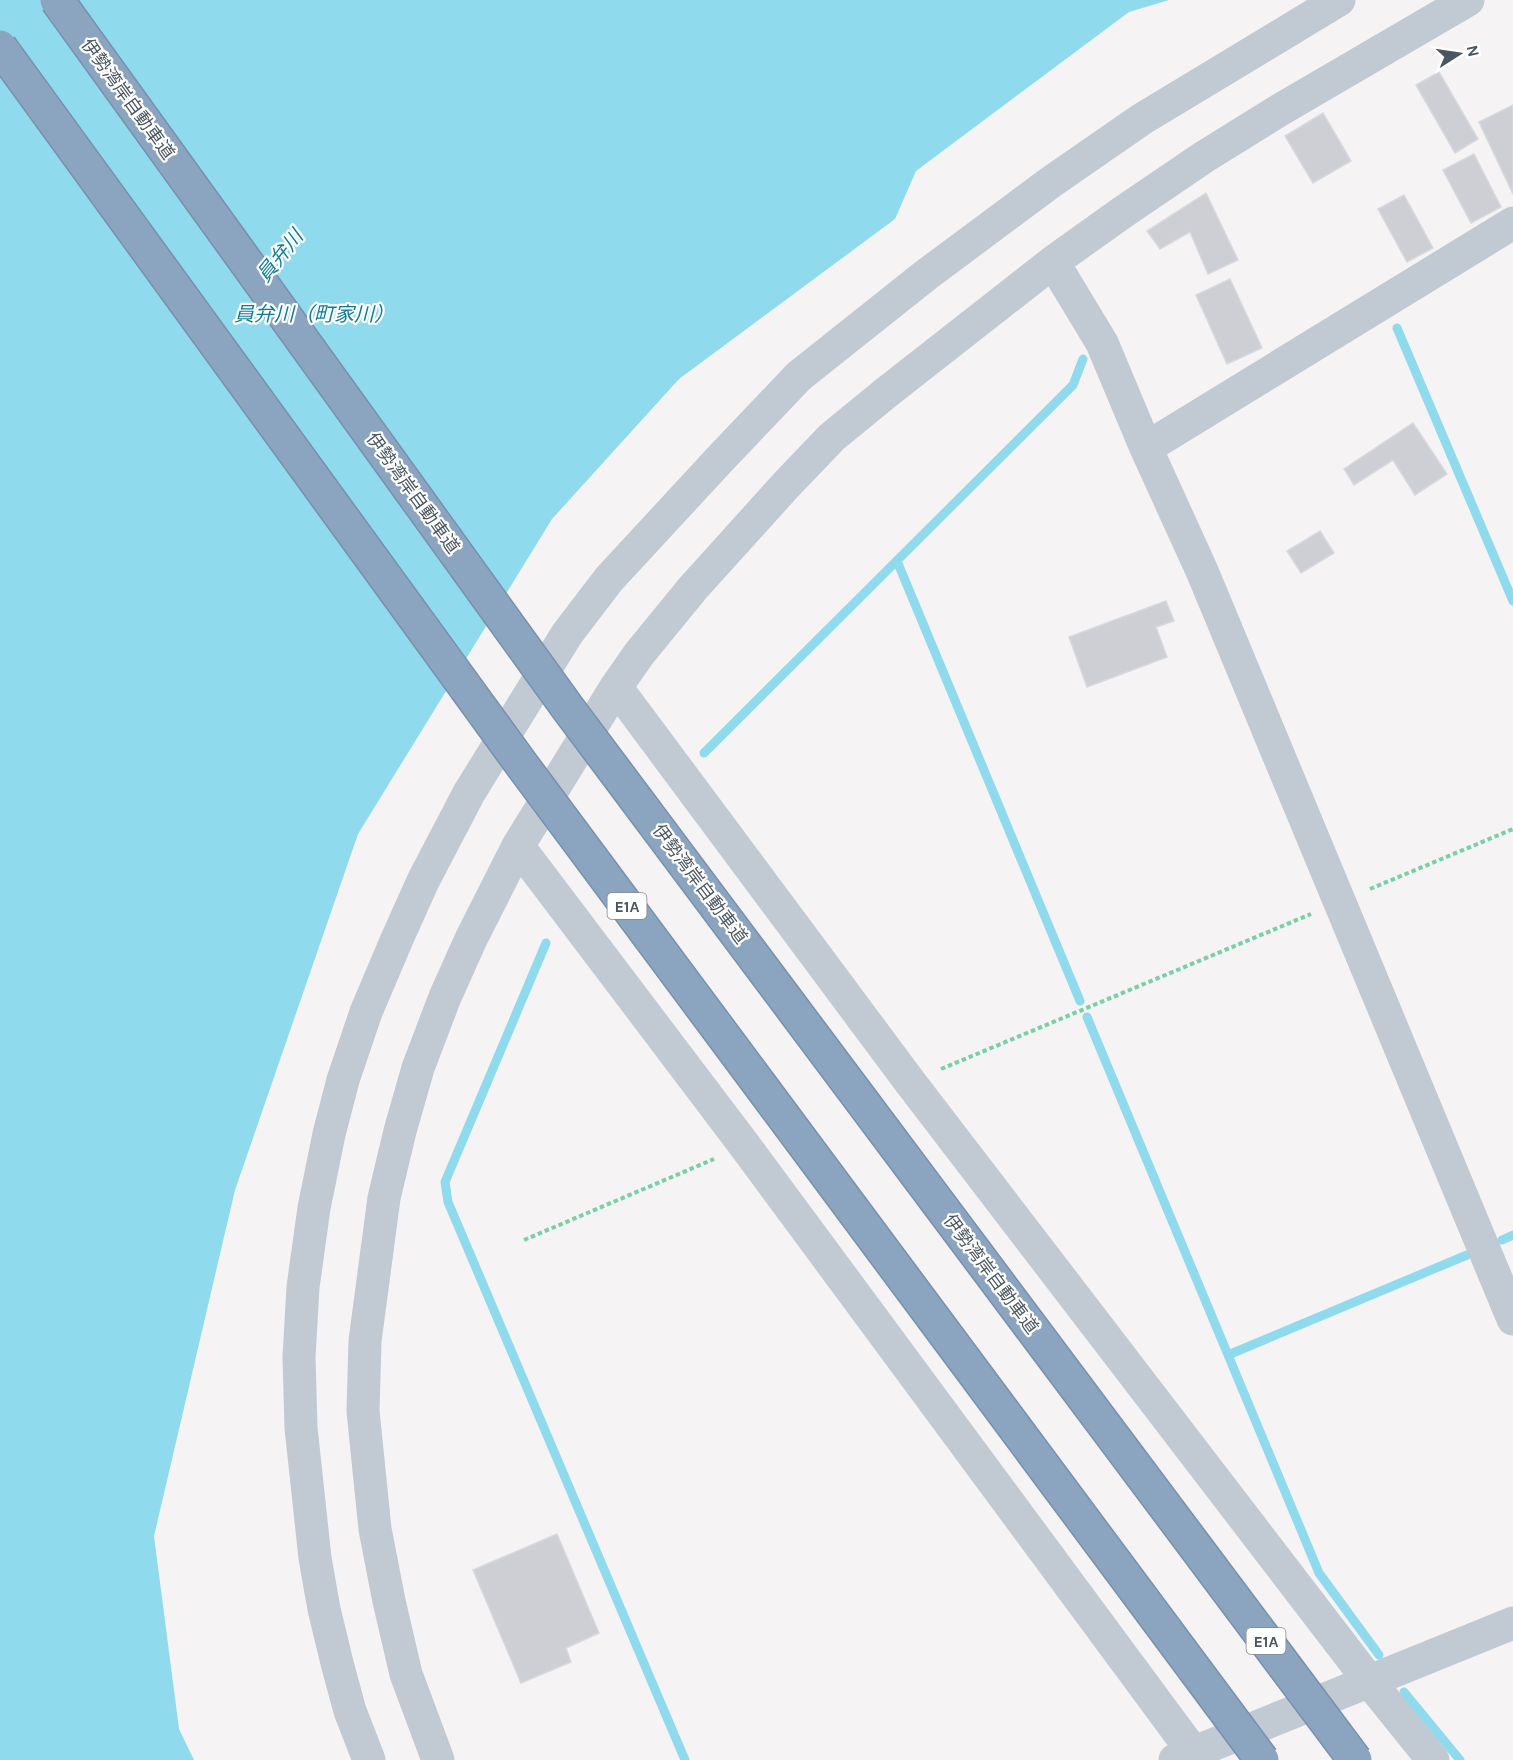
<svg xmlns="http://www.w3.org/2000/svg" width="1513" height="1760" viewBox="0 0 1513 1760" font-family="Karla,'Noto Sans JP',sans-serif">
	<rect width="100%" height="100%" fill="#f5f3f3"/>
	<path fill="#90daee" d="M0,0H1169L1129,12L916,171L895,219L679,379L552,519L358,834L235,1190L154,1536L179,1729L194,1760H0Z"/>
	<g fill="none" stroke-linecap="round" stroke-linejoin="round">
		<path stroke="#90daee" stroke-width="9" d="M1397,328L1513,601
			M897,561L1080,1001
			M704,753L1073,385L1083,359
			M546,943L445,1182L448,1202L685,1760
			M1087,1017L1319,1573L1379,1655
			M1502,1240L1513,1235
			M1228,1355L1467,1255
			M1404,1692L1460,1760"/>
	</g>
	<path fill="#cdcfd5" stroke="#d7d9de" stroke-width="1.5" d="M1439,72L1478,139L1455,153L1416,85Z
		M1513,105V194L1479,122Z
		M1323,113L1351,161L1313,183L1285,136Z
		M1474,154L1501,207L1471,223L1443,170Z
		M1206,193L1238,260L1208,274L1190,232L1160,249L1147,231Z
		M1404,195L1433,248L1407,262L1378,209Z
		M1230,279L1262,348L1227,364L1196,295Z
		M1413,423L1447,474L1415,495L1393,460L1354,485L1344,469Z
		M1320,531L1334,553L1301,573L1287,551Z
		M1166,601L1174,621L1156,627L1167,657L1087,687L1069,637Z
		M557,1534L599,1633L566,1648L571,1662L521,1683L473,1570Z"/>
	<g fill="none" stroke-linecap="round" stroke-linejoin="round">
		<path stroke="#7ad0a6" stroke-width="4" stroke-dasharray="4.5 3" stroke-linecap="butt" d="M1370,889L1513,829
			M941,1069L1311,914
			M524,1240L714,1159"/>
		<path stroke="#c1cad2" stroke-width="33" d="M1053,262L1102,343L1146,448L1202,571L1513,1319
			M1146,448L1513,223
			M616,687L910,1082L1370,1682L1433,1760
			M518,846L745,1146L1199,1760
			M369,1760L350,1711L337,1663L324,1609L315,1558L301,1428L299,1357L303,1287L314,1208L329,1134L343,1080L366,1012L397,939L423,881L469,793L567,634L609,579L720,459L799,376L926,275L1051,182L1142,119L1339,0
			M438,1760L406,1674L389,1601L375,1529L363,1411L365,1341L384,1198L400,1131L418,1068L445,997L471,939L518,846L616,687L639,654L693,588L786,485L832,437L887,392L1053,262L1123,212L1204,157L1278,111L1468,0
			M1175,1760L1513,1623"/>
		<g stroke="#7690ad" stroke-width="36" stroke-linecap="butt">
			<path id="highway-bridge" d="M57,0L567,707L1355,1760
				M0,47L522,765L1262,1760"/>
		</g>
		<use href="#highway-bridge" stroke="#8ba5c1" stroke-width="33"/>
	</g>
	<g text-anchor="middle" dominant-baseline="central" stroke-width="4.5" stroke-linejoin="round" paint-order="stroke">
		<g fill="#fff" stroke="#808990" stroke-width="1.5">
			<rect x="607.5" y="893" width="39" height="26" rx="4.5"/>
			<rect x="1246.5" y="1628" width="39" height="26" rx="4.5"/>
		</g>
		<g font-size="16" font-weight="bold" fill="#4a5661">
			<text x="627" y="906">E1A</text>
			<text x="1266" y="1641">E1A</text>
		</g>
		<g font-size="18" fill="#4a5661" stroke="#fff">
			<text transform="translate(128 99) rotate(54)">伊勢湾岸自動車道</text>
			<text transform="translate(413 493) rotate(54)">伊勢湾岸自動車道</text>
			<text transform="translate(700 884) rotate(53)">伊勢湾岸自動車道</text>
			<text transform="translate(991 1274) rotate(53)">伊勢湾岸自動車道</text>
		</g>
		<g font-size="20" font-style="italic" fill="#0c7c9b" stroke="#fff">
			<text transform="translate(280 256) rotate(-51)">員弁川</text>
			<text x="314" y="314">員弁川（町家川）</text>
		</g>
	</g>
	<g transform="translate(1459 54) rotate(78)" stroke="#ffffff" stroke-width="4.5" paint-order="stroke">
	<path d="M0-4.5L10 22L0 15L-10 22Z" fill="#4a5661"/>
	<text y="-9" font-size="16" font-weight="bold" text-anchor="middle" fill="#4a5661">N</text>
	</g>
</svg>
